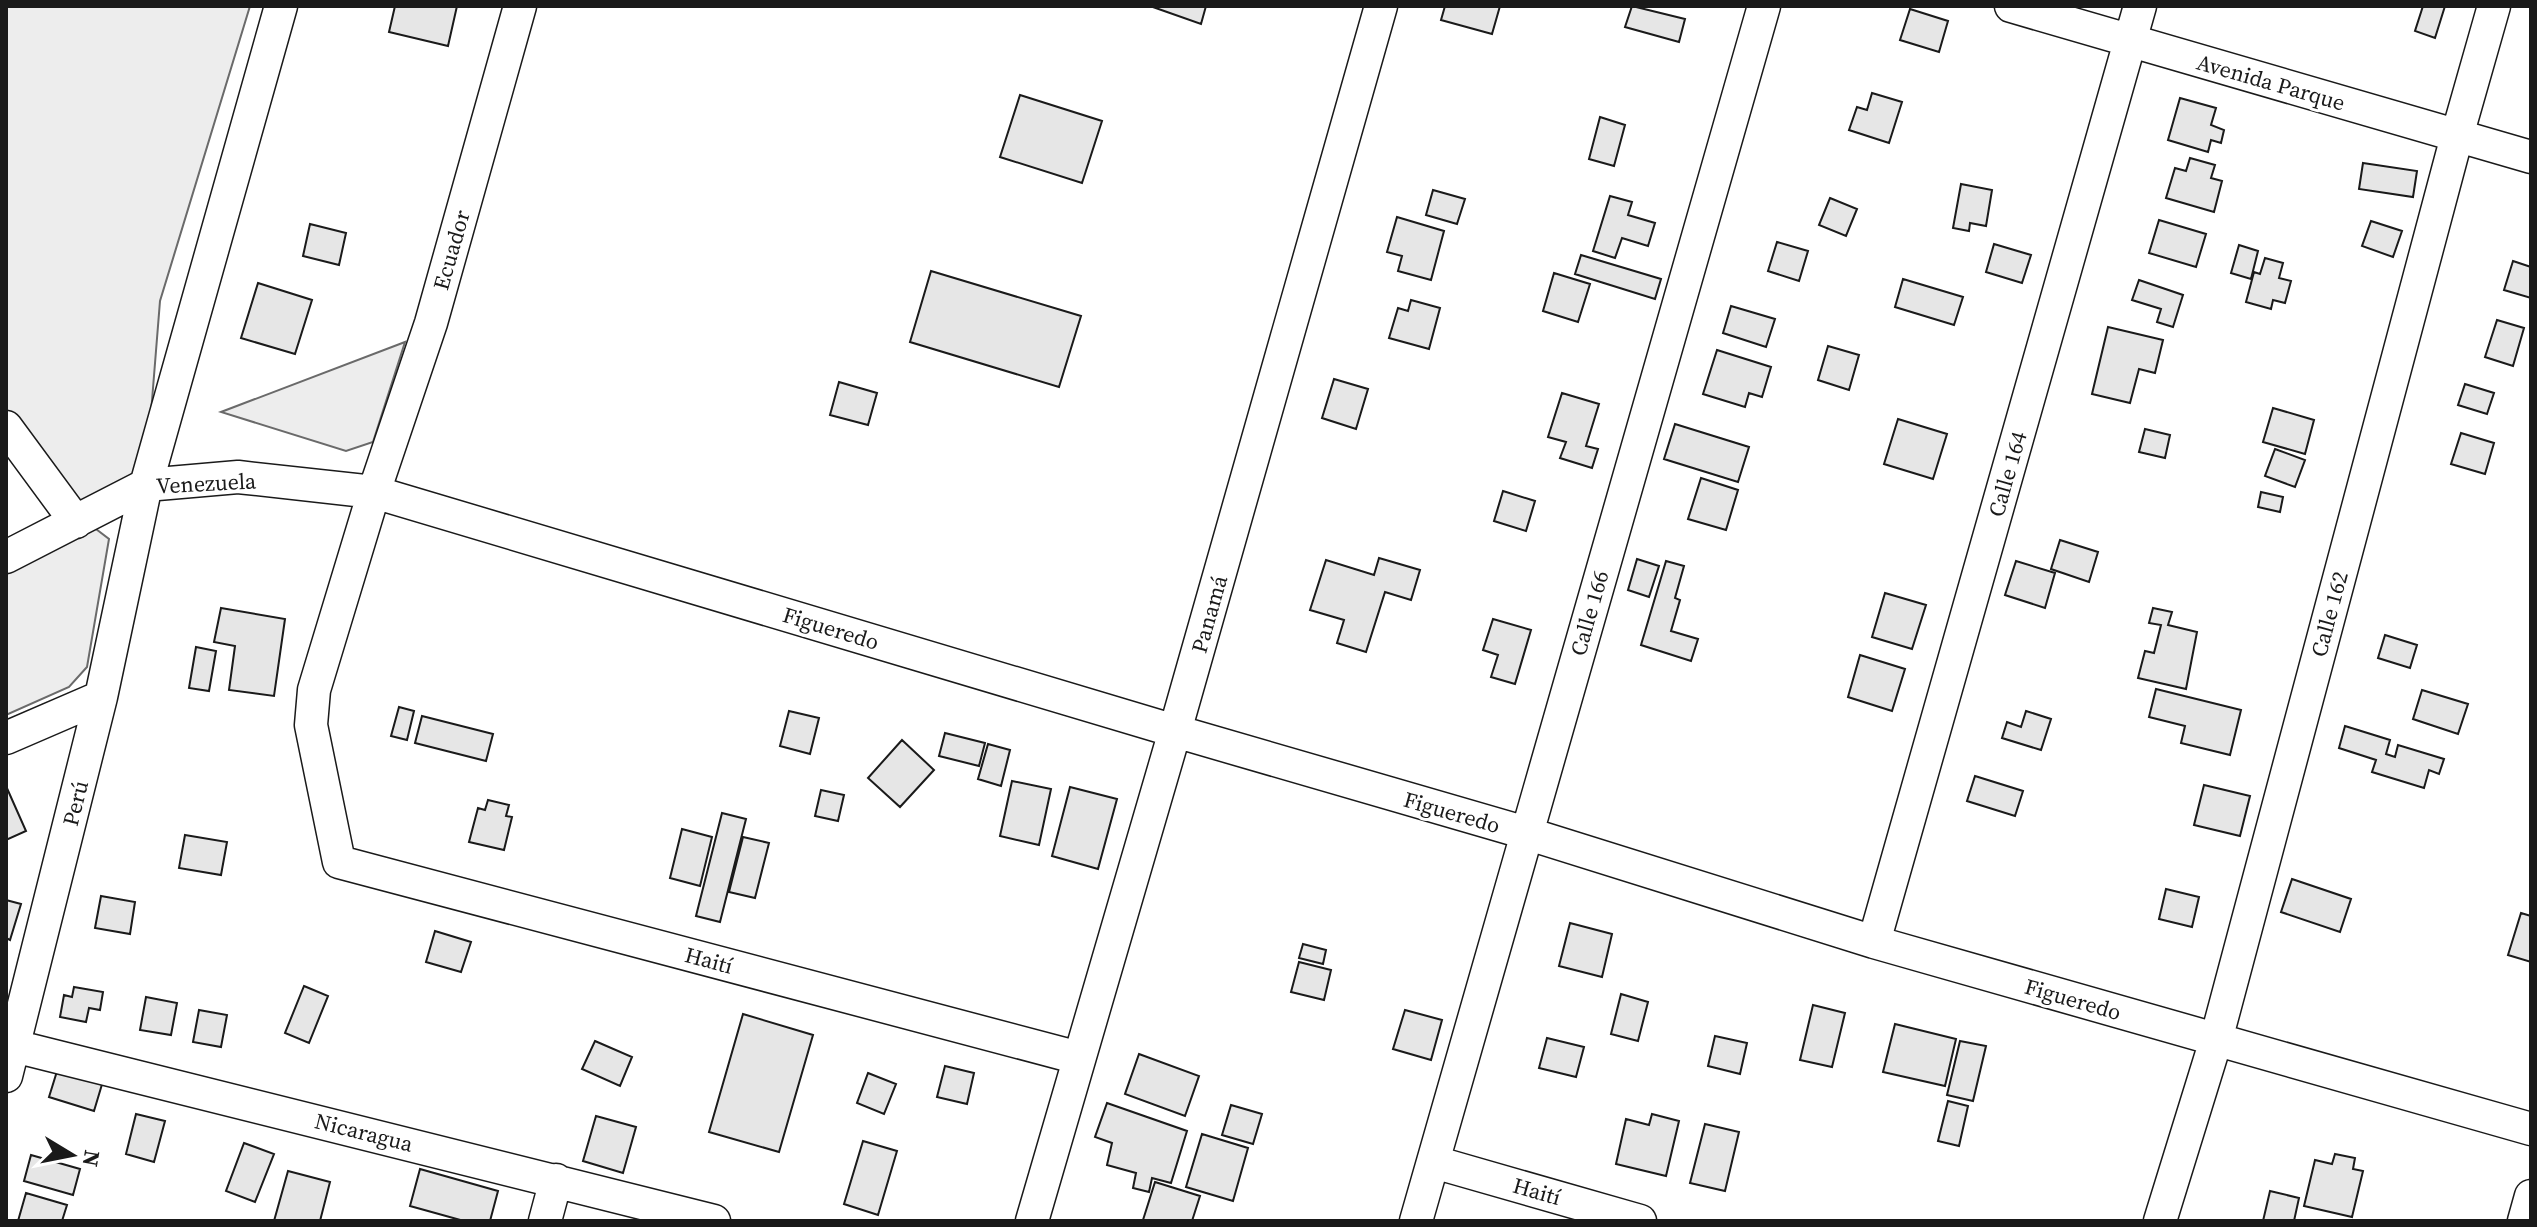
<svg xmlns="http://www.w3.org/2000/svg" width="2537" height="1227" viewBox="0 0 2537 1227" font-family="'Source Serif 4',serif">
	<rect width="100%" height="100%" fill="#fff"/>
	<path fill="#ededed" stroke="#6a6a6a" stroke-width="2" d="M6,6H250L160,301L147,463L65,523L6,443Z
		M405,342L373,442L346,451L221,412Z
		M92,526L109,539L87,667L69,687L6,715V566Z"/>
	<path fill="#e6e6e6" stroke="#1a1a1a" stroke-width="2" d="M395,6H457L448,46L389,32Z
		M1150,6H1206L1201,24Z
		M1445,6H1500L1492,34L1441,20Z
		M1632,6L1685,19L1679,42L1625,27Z
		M2423,6H2445L2435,38L2415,31Z
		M1910,9L1948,21L1939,52L1900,40Z
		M1872,93L1902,102L1889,143L1849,130L1857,107L1867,110Z
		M1020,95L1102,121L1082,183L1000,157Z
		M2180,98L2216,108L2211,125L2224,130L2221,143L2211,140L2208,152L2168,140Z
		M1600,117L1625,125L1614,166L1589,159Z
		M2190,158L2215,165L2211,178L2222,181L2214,212L2166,198L2175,168L2186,171Z
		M2363,163L2417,171L2413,197L2359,189Z
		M1961,184L1992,190L1986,226L1970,223L1969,231L1953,228Z
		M1433,190L1465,199L1457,224L1426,215Z
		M1610,196L1632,202L1628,215L1655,223L1648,246L1622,238L1615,258L1593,251Z
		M1830,198L1857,209L1846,236L1819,225Z
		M1397,217L1444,231L1431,280L1398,271L1402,256L1387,252Z
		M2159,220L2206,234L2196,267L2149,253Z
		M2371,221L2402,231L2393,257L2362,246Z
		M310,224L346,233L339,265L303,256Z
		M1777,242L1808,251L1799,281L1768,271Z
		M1994,244L2031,255L2022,283L1986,272Z
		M2239,245L2258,251L2251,279L2231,273Z
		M1581,255L1661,279L1655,299L1575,274Z
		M2265,258L2283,263L2279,278L2291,281L2285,303L2273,300L2271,309L2246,302L2254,272L2260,274Z
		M2513,261L2531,267V298L2504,290Z
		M931,271L1081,316L1059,387L910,342Z
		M1554,273L1590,284L1578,322L1543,311Z
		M1903,279L1963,297L1954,325L1895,307Z
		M2139,280L2183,295L2173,327L2157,322L2161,309L2132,300Z
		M258,283L312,300L295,354L241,338Z
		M1411,300L1440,308L1429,349L1389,338L1398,308L1408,311Z
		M1731,306L1775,319L1766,347L1723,333Z
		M2497,320L2524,328L2513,366L2485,357Z
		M2108,327L2163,340L2155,373L2139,369L2130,403L2092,394Z
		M1828,346L1859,355L1849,390L1818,380Z
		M1717,350L1771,367L1762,397L1749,393L1745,407L1703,394Z
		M1334,379L1368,389L1356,429L1322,418Z
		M839,382L877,393L868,425L830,415Z
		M2465,384L2494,393L2487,414L2458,405Z
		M1562,393L1599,404L1586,446L1598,449L1592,468L1560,458L1566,442L1548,437Z
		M2273,408L2314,420L2305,454L2263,442Z
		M1898,419L1947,434L1933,479L1884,464Z
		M1675,424L1749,447L1738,482L1664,459Z
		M2145,429L2170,435L2165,458L2139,452Z
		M2461,433L2494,443L2485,474L2451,464Z
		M2275,449L2305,460L2295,487L2265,476Z
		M1701,478L1738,490L1726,530L1688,519Z
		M1503,491L1535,501L1526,531L1494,521Z
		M2261,492L2283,497L2280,512L2258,507Z
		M2060,540L2098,552L2089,582L2051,569Z
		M1379,558L1420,570L1411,600L1385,592L1366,652L1337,643L1344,620L1310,610L1326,560L1374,575Z
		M1637,559L1659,566L1649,597L1628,590Z
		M1666,561L1684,566L1675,598L1680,600L1671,631L1698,639L1691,661L1641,645Z
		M2016,561L2055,573L2045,608L2005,595Z
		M1885,593L1926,605L1912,649L1872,637Z
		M221,608L285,619L274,696L229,690L235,646L214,642Z
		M2153,608L2172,612L2168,625L2197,632L2186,689L2138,678L2145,651L2154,653L2161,625L2149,623Z
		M1493,619L1531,630L1515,684L1491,677L1498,655L1483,650Z
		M2385,635L2417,645L2410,668L2378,658Z
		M196,647L216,651L209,691L189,688Z
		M1860,655L1905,669L1892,711L1848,697Z
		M2156,689L2241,710L2230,755L2181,743L2185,726L2149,717Z
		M2422,690L2468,704L2458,734L2413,719Z
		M399,707L414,711L407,740L391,736Z
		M789,711L819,718L810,754L780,746Z
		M2026,711L2051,719L2041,750L2002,738L2007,722L2021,727Z
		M422,716L493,734L486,761L415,743Z
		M2345,726L2390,740L2386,754L2395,757L2398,745L2444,759L2439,774L2429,770L2424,788L2372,772L2376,760L2339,748Z
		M945,733L985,743L979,766L939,756Z
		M902,740L934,770L900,807L868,778Z
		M988,744L1010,750L1001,786L978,779Z
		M1975,776L2023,791L2015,816L1967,801Z
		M1012,781L1051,789L1039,845L1000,836Z
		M2204,785L2250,796L2240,836L2194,825Z
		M6,786L26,831L6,840Z
		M1070,787L1117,799L1098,869L1052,856Z
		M821,790L844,795L838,821L815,816Z
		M488,800L509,805L506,816L512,817L504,850L469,842L478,808L485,810Z
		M722,813L746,819L720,922L696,916Z
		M682,829L712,837L700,886L670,878Z
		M185,835L227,842L221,875L179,868Z
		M743,837L769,843L755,898L729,892Z
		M2292,879L2351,899L2340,932L2281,912Z
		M2166,889L2199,897L2192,927L2159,919Z
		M101,896L135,902L130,934L95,928Z
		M6,900L21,904L10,940L6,938Z
		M2521,913L2531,916V962L2508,955Z
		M1570,923L1612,934L1602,977L1559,966Z
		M435,931L471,942L461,972L426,962Z
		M1303,944L1326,950L1323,964L1299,958Z
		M1299,962L1331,970L1324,1000L1291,992Z
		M304,986L328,996L309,1043L285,1033Z
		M74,987L103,992L100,1010L89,1008L86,1022L60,1017L64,995L72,997Z
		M1621,994L1648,1002L1638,1041L1611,1034Z
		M146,997L177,1003L171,1035L140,1030Z
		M1813,1005L1845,1013L1832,1067L1800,1060Z
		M199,1010L227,1015L221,1047L193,1042Z
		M1405,1010L1442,1020L1431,1060L1393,1049Z
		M743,1014L813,1035L779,1152L709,1132Z
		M1895,1024L1956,1039L1945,1086L1883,1072Z
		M1715,1036L1747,1043L1740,1074L1708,1066Z
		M1547,1038L1584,1047L1576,1077L1539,1068Z
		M595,1041L632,1057L620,1086L582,1069Z
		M1960,1041L1986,1046L1973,1101L1947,1095Z
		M1139,1054L1199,1076L1185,1116L1125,1094Z
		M945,1066L974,1073L967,1104L937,1097Z
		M58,1068L103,1081L94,1111L49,1097Z
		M868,1073L896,1084L884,1114L857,1103Z
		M1948,1101L1968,1106L1959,1146L1938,1141Z
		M1107,1103L1187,1131L1171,1183L1152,1178L1149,1192L1133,1188L1136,1173L1107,1165L1112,1143L1095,1137Z
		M1231,1105L1262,1114L1253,1144L1222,1135Z
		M136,1114L165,1121L154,1162L126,1154Z
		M1652,1114L1679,1121L1666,1176L1616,1164L1626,1119L1649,1125Z
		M596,1116L636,1127L623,1173L583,1161Z
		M1705,1124L1739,1132L1725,1191L1690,1183Z
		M1202,1134L1248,1148L1233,1201L1186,1187Z
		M863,1141L897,1151L878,1215L844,1204Z
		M244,1143L274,1154L255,1202L226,1191Z
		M2335,1154L2355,1158L2353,1169L2363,1171L2352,1217L2304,1206L2315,1160L2332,1164Z
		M31,1155L80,1169L73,1195L24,1181Z
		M420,1169L498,1191L490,1221H464L410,1206Z
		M288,1171L330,1182L320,1221H274Z
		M1155,1182L1200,1196L1192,1221L1143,1220Z
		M2270,1191L2299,1198L2294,1221H2263Z
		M26,1193L67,1205L62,1221H18Z"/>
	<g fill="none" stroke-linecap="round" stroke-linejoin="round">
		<g stroke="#1a1a1a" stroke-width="35">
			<path id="minor" d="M520,6L431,323L374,492L314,690L311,725L339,862L1079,1058
				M2011,6L2531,157
				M6,427L76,522
				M6,557L146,485L238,477L374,492L1175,731L1526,833L1874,942L2531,1129
				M6,738L101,697
				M1874,942L2140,6
				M14,1046L714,1221
				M6,1076L101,697L146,485L281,6
				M1434,1162L1640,1221
				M545,1221L556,1180
				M1032,1221L1175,731L1381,6
				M1416,1221L1764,6
				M2160,1221L2216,1040L2457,136L2494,6
				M2524,1221L2531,1196"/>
		</g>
		<use href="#minor" stroke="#fff" stroke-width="32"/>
	</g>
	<g text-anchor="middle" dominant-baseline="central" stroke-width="6" stroke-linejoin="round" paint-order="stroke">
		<g font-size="22" fill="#1a1a1a" stroke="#fff">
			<text transform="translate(2271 82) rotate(16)">Avenida Parque</text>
			<text transform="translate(451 250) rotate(-74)">Ecuador</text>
			<text transform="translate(2007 474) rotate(-74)">Calle 164</text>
			<text transform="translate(206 483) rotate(-3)">Venezuela</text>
			<text transform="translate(1589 613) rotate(-74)">Calle 166</text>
			<text transform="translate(1209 614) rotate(-74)">Panamá</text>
			<text transform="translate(2329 614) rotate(-75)">Calle 162</text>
			<text transform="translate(831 628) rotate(17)">Figueredo</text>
			<text transform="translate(75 803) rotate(-76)">Perú</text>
			<text transform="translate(1452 812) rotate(16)">Figueredo</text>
			<text transform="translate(709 960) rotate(15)">Haití</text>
			<text transform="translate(2073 999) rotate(16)">Figueredo</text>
			<text transform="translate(364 1132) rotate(14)">Nicaragua</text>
			<text transform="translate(1537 1191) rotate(16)">Haití</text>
		</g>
	</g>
	<rect width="2537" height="1227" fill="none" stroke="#1a1a1a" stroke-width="16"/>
	<g transform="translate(72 1155) rotate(100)" stroke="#ffffff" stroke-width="6" paint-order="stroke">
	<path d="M0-6L14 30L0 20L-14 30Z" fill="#1a1a1a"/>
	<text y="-12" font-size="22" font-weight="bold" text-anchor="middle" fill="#1a1a1a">N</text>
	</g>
</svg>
